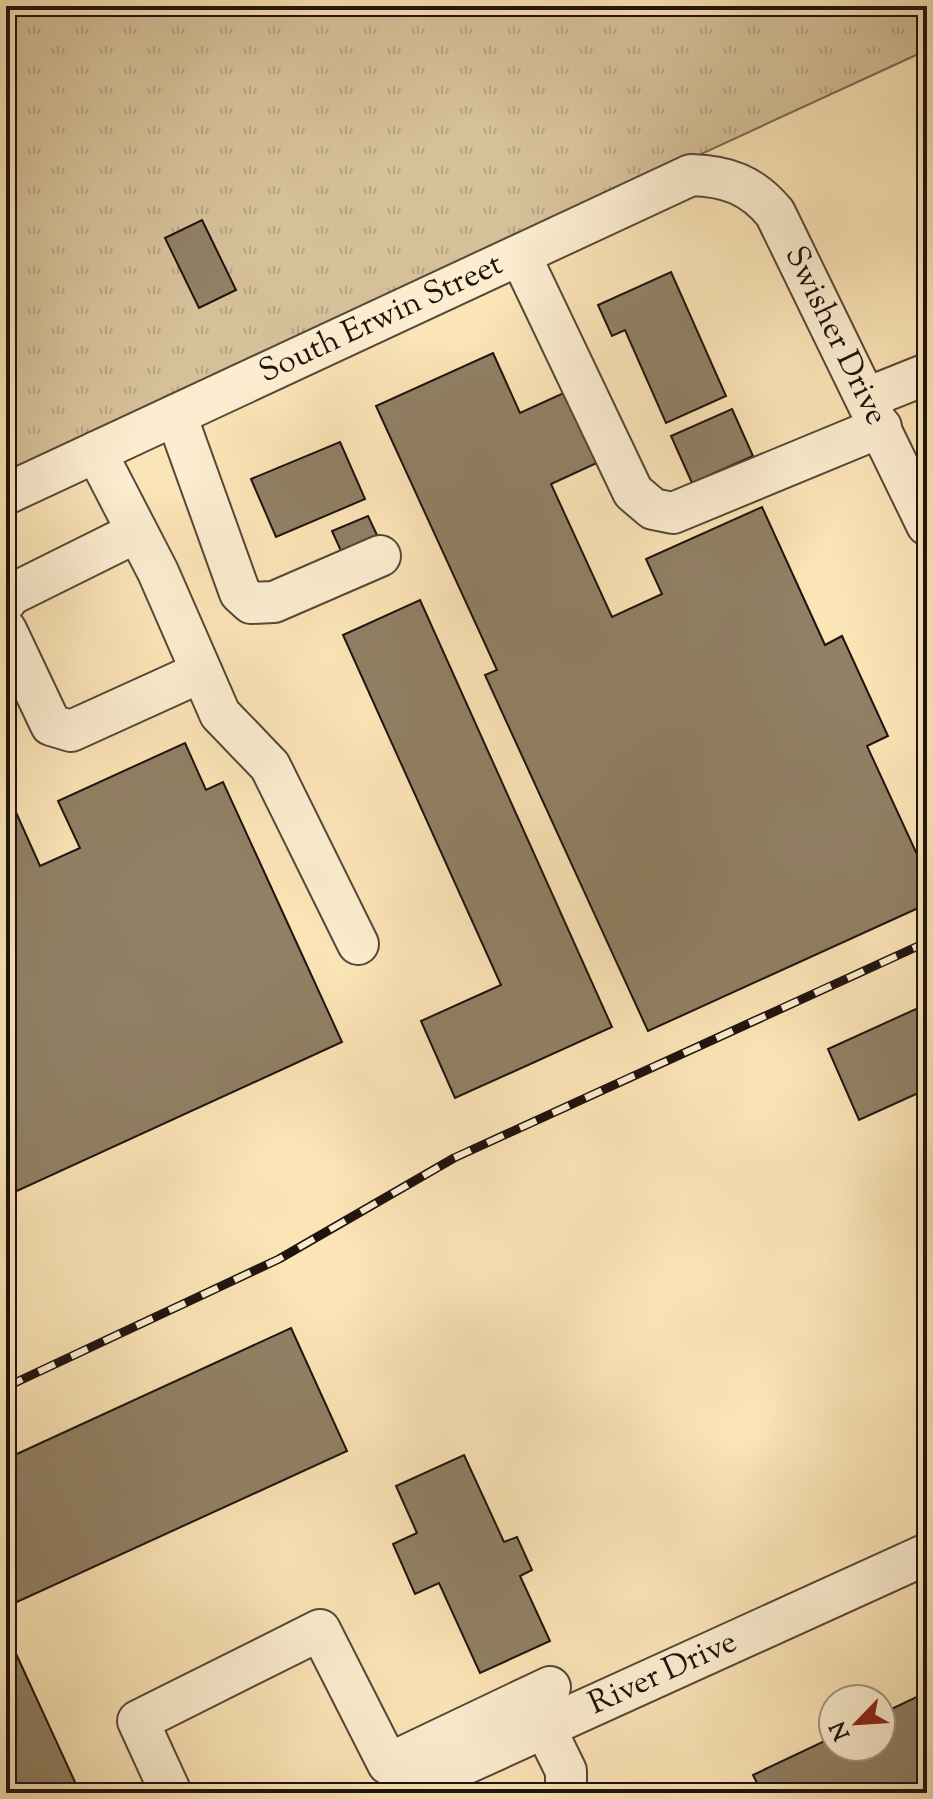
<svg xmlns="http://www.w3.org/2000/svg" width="933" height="1799" viewBox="0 0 933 1799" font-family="'Sorts Mill Goudy',serif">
	<defs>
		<pattern id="grass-tufts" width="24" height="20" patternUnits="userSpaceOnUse" patternTransform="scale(2)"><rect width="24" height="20" fill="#d6c099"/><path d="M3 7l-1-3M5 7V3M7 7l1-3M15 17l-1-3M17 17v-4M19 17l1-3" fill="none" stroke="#b7a483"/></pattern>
	</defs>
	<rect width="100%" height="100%" fill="#fbe4b6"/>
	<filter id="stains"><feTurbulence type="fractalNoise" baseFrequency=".0025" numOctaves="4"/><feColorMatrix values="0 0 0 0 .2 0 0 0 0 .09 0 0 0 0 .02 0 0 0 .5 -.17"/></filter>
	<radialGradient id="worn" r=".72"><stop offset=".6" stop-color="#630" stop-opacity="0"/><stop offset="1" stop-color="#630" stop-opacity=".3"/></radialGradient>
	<path fill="url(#grass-tufts)" stroke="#7a6a54" stroke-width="2" d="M6,6H927V50L6,474Z"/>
	<path fill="#918065" stroke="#1f130e" stroke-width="2" d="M202,220L236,290L199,308L165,238Z
		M671,272L726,396L666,423L625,330L612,336L598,305Z
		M493,353L520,413L568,391L601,461L551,484L612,617L662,594L646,559L762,507L825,645L842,636L888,736L867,746L927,876V904L648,1031L485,675L497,670L376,406Z
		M732,409L753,456L692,483L671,436Z
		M340,442L365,499L276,537L251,479Z
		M368,516L377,535L341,551L332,531Z
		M420,600L612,1027L455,1098L421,1021L501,985L343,635Z
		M185,743L206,790L223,782L342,1042L6,1196V790L40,866L80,848L58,801Z
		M927,1004V1089L859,1120L828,1049Z
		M291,1328L347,1451L6,1607V1459Z
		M464,1455L504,1542L517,1537L532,1570L520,1576L550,1641L480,1673L439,1583L415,1594L393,1544L417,1533L396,1486Z
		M6,1632L80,1793H6Z
		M927,1692V1793H762L753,1775L833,1737V1747H881V1714Z"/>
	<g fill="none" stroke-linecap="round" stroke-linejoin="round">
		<g stroke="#564738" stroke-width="44">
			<g id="minor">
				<path d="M520,255L633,492L653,509L673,513L881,427"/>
				<path d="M867,398L927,374"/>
				<path d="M176,415L240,593L251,603L274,602L380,556"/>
				<path d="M96,452L158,572L220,714L270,766L358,944"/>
				<path id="s1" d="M6,494L691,175C727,176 752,185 775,213L927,525"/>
				<path d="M6,601L8,596L137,532"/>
				<path d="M6,630L51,725L71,731L201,672"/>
				<path d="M545,1728L566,1771V1793"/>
				<path d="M171,1793L138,1721L320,1630L388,1764L550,1687"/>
				<path id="s2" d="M401,1793L927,1554"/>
			</g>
		</g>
		<use href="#minor" stroke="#fcedd0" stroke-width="40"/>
		<g stroke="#1f130e" stroke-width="9">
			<path id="rail" d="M6,1387L279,1259L454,1158L927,942"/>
		</g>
		<use href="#rail" stroke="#fcedd0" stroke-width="6" stroke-dasharray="18" stroke-linecap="butt"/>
	</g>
	<g text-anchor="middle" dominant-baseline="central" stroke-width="6" stroke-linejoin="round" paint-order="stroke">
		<g font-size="32" fill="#1f130e" stroke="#fcedd0">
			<text stroke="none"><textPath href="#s1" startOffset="414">South Erwin Street</textPath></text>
			<text stroke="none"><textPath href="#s1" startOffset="988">Swisher Drive</textPath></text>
			<text stroke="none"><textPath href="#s2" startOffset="288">River Drive</textPath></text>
		</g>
	</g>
	<rect width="933" height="1799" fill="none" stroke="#fbe4b6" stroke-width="32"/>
	<rect x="8" y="8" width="917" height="1783" fill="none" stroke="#1f130e" stroke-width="4"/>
	<rect x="16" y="16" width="901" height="1767" fill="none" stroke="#1f130e" stroke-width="2"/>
	<g transform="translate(857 1723) rotate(245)"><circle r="38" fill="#fcedd0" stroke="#a49682" stroke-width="2"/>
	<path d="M0-6L14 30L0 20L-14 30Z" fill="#8f2418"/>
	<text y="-12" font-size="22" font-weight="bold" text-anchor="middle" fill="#1f130e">N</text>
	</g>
	<rect width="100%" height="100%" filter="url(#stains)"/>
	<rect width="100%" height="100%" fill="url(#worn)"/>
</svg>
